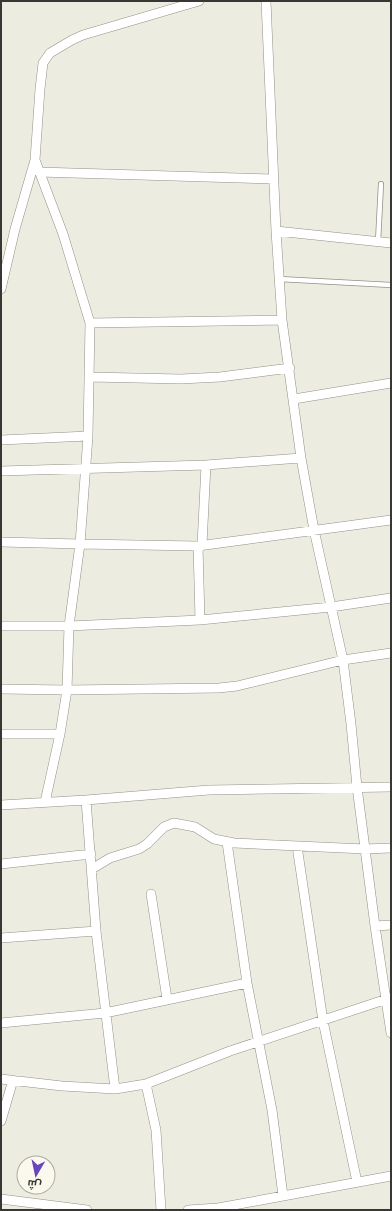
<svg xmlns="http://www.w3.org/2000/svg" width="392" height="1211" viewBox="0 0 392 1211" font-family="Raleway,Cairo,sans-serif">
	<rect width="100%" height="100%" fill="#edece0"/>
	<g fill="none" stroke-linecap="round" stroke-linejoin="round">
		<g stroke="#939186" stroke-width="6">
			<path id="service" d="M378,242L381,184
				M279,279L391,285"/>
		</g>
		<g stroke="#939186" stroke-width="10">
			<path id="minor" d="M266,1L276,231L282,320L301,458L314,530L343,660L351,724L357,787L375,926L391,1033
				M39,172L274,179
				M276,231L391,243
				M1,289L15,229L35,160
				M90,323L63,234L35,160L40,89L43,63L50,53L72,40L83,35L199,1
				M90,377L181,379L220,377L290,368
				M294,399L391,383
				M1,440L88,436
				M1,471L206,465L301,458
				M1,542L80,544L198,546L391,520
				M202,545L206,465
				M198,546L200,620
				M1,626H69L200,620L331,607L391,598
				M1,689L67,690L219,688L237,686L343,660L391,653
				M1,734H60
				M86,800L96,931L115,1089
				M45,802L60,734L67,690L69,626L80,544L88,436L90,323L282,320
				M1,805L86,800L209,790L391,787
				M227,842L247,983L272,1110L283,1196
				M297,846L323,1021L357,1182
				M1,864L91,854
				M92,869L110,858L139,849L147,844L164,827L174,823L195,827L214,839L234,843L365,849L391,848
				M151,894L167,999
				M375,926L391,925
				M1,938L96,931
				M1,1023L105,1013L247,983
				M1,1079L62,1086L115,1089L146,1084L230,1051L390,998
				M146,1084L156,1130L161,1210
				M1,1121L13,1080
				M1,1199L87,1210
				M188,1210L218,1208L391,1176"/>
		</g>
		<use href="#service" stroke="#fff" stroke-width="4.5"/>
		<use href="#minor" stroke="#fff" stroke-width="9"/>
	</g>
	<rect width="392" height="1211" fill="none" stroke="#383733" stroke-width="4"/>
	<g transform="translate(36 1175) rotate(189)"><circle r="19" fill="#fbf9ee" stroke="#adaba3"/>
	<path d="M0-3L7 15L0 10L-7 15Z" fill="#6844bd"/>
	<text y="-6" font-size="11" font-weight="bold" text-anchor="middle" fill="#383733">ش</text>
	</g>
</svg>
